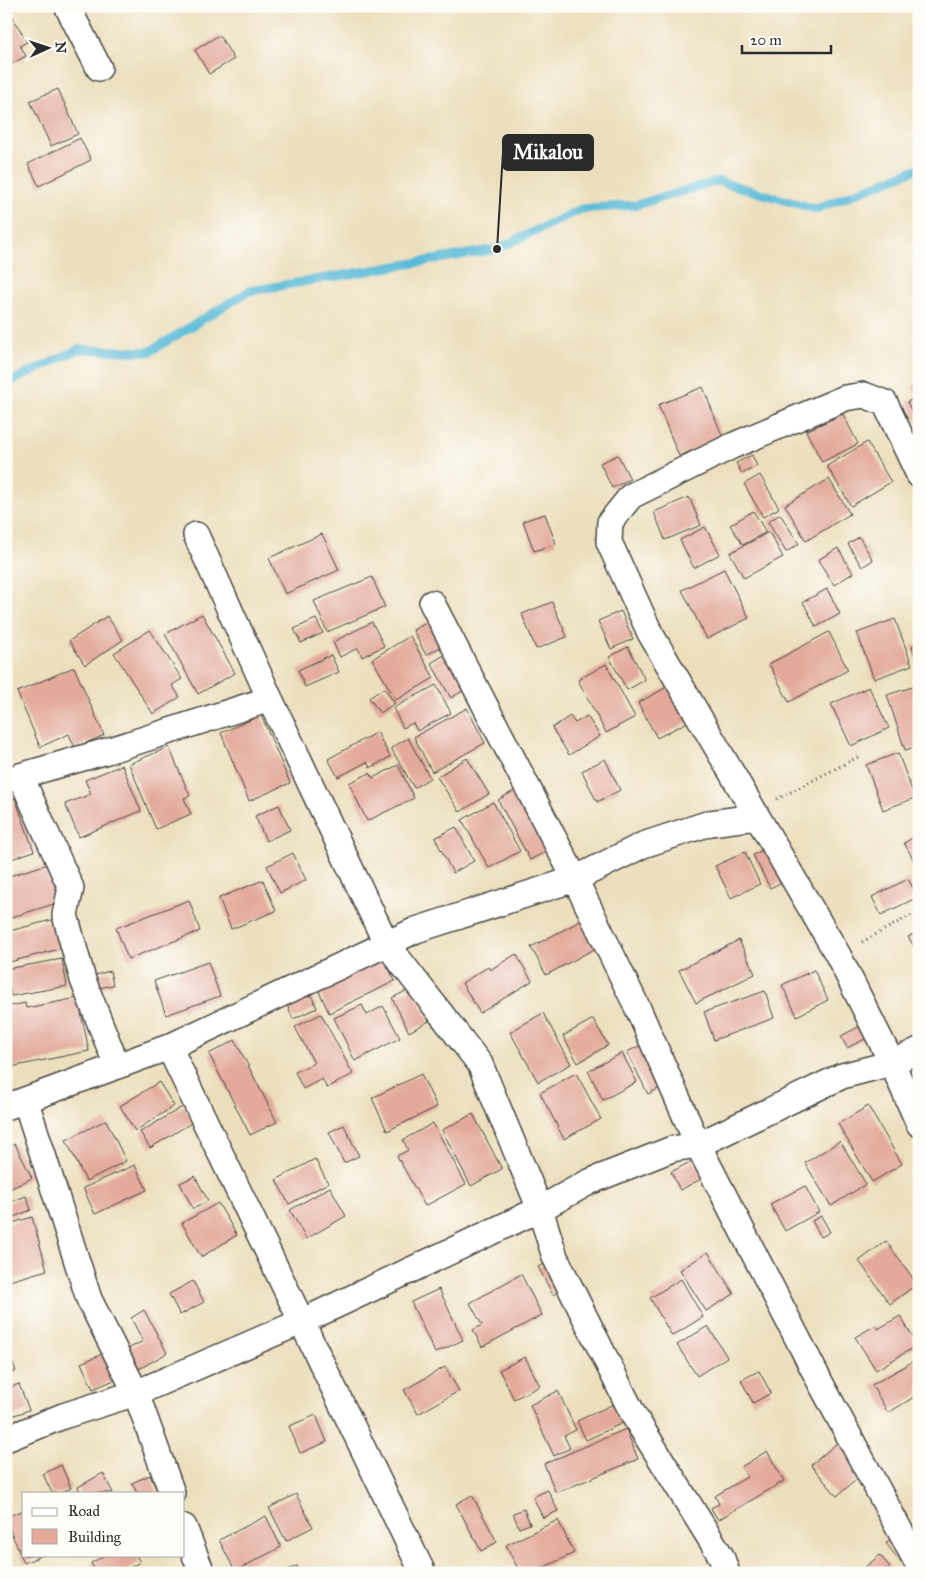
<svg xmlns="http://www.w3.org/2000/svg" width="925" height="1579" viewBox="0 0 925 1579" font-family="'IM FELL Great Primer',serif">
	<rect width="100%" height="100%" fill="#fdfcf7"/>
	<filter id="ink" filterUnits="userSpaceOnUse"><feTurbulence type="fractalNoise" baseFrequency=".02" numOctaves="2"/><feDisplacementMap in="SourceGraphic" scale="10" xChannelSelector="R" yChannelSelector="G"/><feConvolveMatrix kernelMatrix="1 2 1 2 8 2 1 2 1" color-interpolation-filters="sRGB"/></filter>
	<filter id="wash" filterUnits="userSpaceOnUse"><feTurbulence type="fractalNoise" baseFrequency=".0096" numOctaves="4" result="noise"/><feDisplacementMap in="SourceGraphic" scale="20" xChannelSelector="R" yChannelSelector="G"/><feGaussianBlur stdDeviation="1.12" result="paint"/><feColorMatrix in="noise" values="0 0 0 0 0 0 0 0 0 0 0 0 0 0 0 0 0 1.4 0 .05"/><feComposite in="paint" operator="in"/></filter>
	<g filter="url(#wash)">
		<rect width="100%" height="100%" fill="#ecdfbe"/>
		<g fill="none" stroke-linecap="round" stroke-linejoin="round">
			<path stroke="#59bad7" stroke-width="9" d="M6,384L79,349L149,352L249,291L497,249L581,209L636,205L718,181L816,209L919,168"/>
		</g>
		<g id="blocks">
			<path fill="#e3aa9c" d="M11,14L27,42L20,46L26,56L6,67V17Z
				M219,35L234,59L209,74L195,50Z
				M58,89L78,134L51,146L30,101Z
				M80,138L91,160L39,186L28,164Z
				M919,383V425L907,402L917,397L912,387Z
				M703,387L723,438L679,456L658,405Z
				M843,414L858,444L822,462L806,431Z
				M867,442L891,482L851,506L827,466Z
				M618,455L630,479L612,488L600,463Z
				M752,455L757,466L742,474L736,463Z
				M760,475L779,508L763,517L744,484Z
				M829,479L850,514L806,541L785,505Z
				M689,497L701,525L665,540L654,512Z
				M753,511L766,532L743,545L730,525Z
				M545,514L556,544L534,551L523,521Z
				M780,514L799,544L786,552L768,522Z
				M705,527L720,554L694,568L680,540Z
				M769,532L783,557L744,578L730,553Z
				M322,534L339,570L285,594L269,558Z
				M859,537L873,560L862,567L848,544Z
				M838,548L853,573L834,585L818,560Z
				M724,569L749,618L707,639L682,590Z
				M372,577L385,607L327,632L314,601Z
				M827,589L840,614L816,627L803,602Z
				M552,602L567,637L536,649L522,614Z
				M621,611L633,639L611,649L598,621Z
				M446,612L459,637L426,655L413,630Z
				M202,614L235,673L198,694L165,634Z
				M107,616L123,640L85,665L69,641Z
				M316,619L323,633L301,643L294,629Z
				M895,619L912,665L874,679L857,633Z
				M372,622L384,646L362,657L358,648L340,657L333,642Z
				M150,630L182,679L172,685L180,697L153,714L114,653Z
				M829,632L848,670L789,702L769,664Z
				M410,636L434,678L396,700L372,659Z
				M919,644V666H918L912,646Z
				M628,647L645,680L627,690L609,657Z
				M454,649L474,684L451,698L431,663Z
				M331,655L339,672L305,687L298,670Z
				M606,664L635,717L606,733L578,680Z
				M74,667L104,735L75,748L69,734L40,747L17,692Z
				M674,683L693,719L657,738L638,703Z
				M436,685L451,713L417,731L413,723L403,728L393,708Z
				M919,685V746L905,750L887,695Z
				M869,687L889,728L851,746L831,704Z
				M384,688L395,703L380,713L369,698Z
				M467,708L485,743L432,772L414,737Z
				M261,715L290,783L249,801L221,733Z
				M570,716L575,723L587,716L600,736L569,755L552,728Z
				M377,732L390,757L370,768L367,762L338,777L328,759Z
				M408,738L430,778L414,788L391,748Z
				M169,747L190,796L184,798L191,814L156,829L129,764Z
				M898,753L915,798L883,810L866,765Z
				M467,758L489,794L460,812L437,777Z
				M605,759L620,790L597,802L582,771Z
				M122,765L141,811L79,837L65,804L91,794L85,780Z
				M398,765L414,798L367,821L349,783L370,773L373,778Z
				M528,783L560,844L530,860L498,800Z
				M15,798L34,851L6,861V801Z
				M493,802L520,851L489,868L462,820Z
				M279,805L290,830L266,841L255,816Z
				M456,827L474,861L453,873L435,838Z
				M919,834V869L904,843Z
				M778,842L794,876L770,888L753,855Z
				M745,852L760,884L731,898L715,866Z
				M293,853L306,880L280,893L267,866Z
				M48,864L60,902L6,919V877Z
				M908,879L918,897L881,915L872,897Z
				M263,880L276,911L231,929L219,898Z
				M189,900L200,931L128,959L116,928Z
				M588,917L602,945L546,975L531,947Z
				M59,918L67,947L6,963V932Z
				M919,931V954L908,937Z
				M739,940L755,974L696,1003L679,970Z
				M516,954L532,981L480,1013L462,983L488,967L490,970Z
				M382,955L395,981L329,1013L317,987Z
				M62,959L67,986L11,996L6,969Z
				M208,962L220,996L166,1015L154,981Z
				M814,970L828,1000L797,1016L782,985Z
				M110,971L113,985L90,990L88,977Z
				M412,988L429,1021L409,1032L392,998Z
				M765,991L774,1018L714,1040L704,1012Z
				M311,995L317,1008L293,1019L287,1005Z
				M78,998L89,1051L6,1068V1007L25,1003L26,1008Z
				M362,1005L367,1015L383,1006L400,1038L355,1061L334,1018Z
				M543,1013L571,1064L538,1082L510,1032Z
				M321,1014L353,1074L327,1088L322,1079L303,1089L295,1072L314,1063L295,1027Z
				M593,1019L608,1045L578,1063L563,1036Z
				M864,1024L871,1036L847,1048L841,1036Z
				M655,1038L676,1080L648,1094L627,1052Z
				M235,1040L277,1122L250,1135L209,1054Z
				M622,1053L637,1082L603,1100L588,1071Z
				M576,1073L601,1119L564,1139L540,1093Z
				M421,1074L437,1107L387,1131L372,1098Z
				M159,1082L174,1106L135,1131L120,1106Z
				M184,1106L193,1122L150,1148L140,1132Z
				M868,1106L902,1164L872,1182L838,1124Z
				M473,1114L502,1169L471,1186L442,1130Z
				M106,1120L126,1161L86,1181L66,1140Z
				M433,1123L466,1184L425,1206L397,1156L408,1150L403,1140Z
				M344,1125L359,1156L344,1163L329,1132Z
				M840,1141L866,1184L831,1206L805,1163Z
				M15,1144L32,1178L6,1191V1148Z
				M315,1159L328,1183L289,1204L276,1180Z
				M694,1160L703,1178L680,1190L671,1172Z
				M135,1165L147,1190L95,1214L83,1188Z
				M195,1176L208,1201L193,1209L180,1183Z
				M805,1186L819,1212L785,1231L770,1204Z
				M330,1187L346,1216L306,1239L290,1210Z
				M26,1196L31,1210L6,1220V1204Z
				M218,1203L237,1235L201,1257L182,1223Z
				M821,1216L830,1232L821,1237L812,1221Z
				M32,1217L47,1270L6,1282V1225Z
				M886,1241L917,1284L890,1304L859,1261Z
				M708,1252L734,1294L706,1311L680,1270Z
				M550,1261L564,1288L553,1295L538,1267Z
				M521,1274L542,1315L482,1347L473,1330L482,1325L470,1303Z
				M681,1279L703,1317L672,1336L650,1298Z
				M193,1281L204,1302L180,1315L169,1294Z
				M439,1289L463,1340L435,1353L411,1302Z
				M144,1310L167,1353L139,1369L128,1349L143,1341L131,1318Z
				M900,1316L918,1345L876,1370L855,1337L876,1325L878,1329Z
				M708,1326L727,1357L697,1376L677,1345Z
				M6,1346L16,1371L6,1375Z
				M107,1352L119,1378L93,1389L81,1363Z
				M525,1357L540,1386L514,1399L499,1370Z
				M919,1358V1394L888,1413L872,1385Z
				M445,1367L459,1391L418,1414L404,1390Z
				M759,1371L771,1393L753,1403L741,1380Z
				M19,1384L29,1410L6,1418V1389Z
				M558,1391L576,1430L564,1436L570,1448L554,1456L530,1405Z
				M618,1402L627,1421L586,1440L577,1421Z
				M316,1415L327,1442L300,1453L289,1426Z
				M626,1429L638,1459L556,1493L544,1464Z
				M848,1434L874,1465L837,1496L811,1465Z
				M767,1451L784,1481L718,1520L711,1508L719,1504L715,1496L747,1477L741,1467Z
				M61,1465L71,1488L61,1493H52L43,1474Z
				M103,1473L113,1493H81L78,1487Z
				M150,1475L158,1493H137L132,1483Z
				M548,1490L558,1511L543,1518L533,1497Z
				M296,1494L313,1527L286,1541L269,1508Z
				M472,1495L497,1542L481,1551L456,1504Z
				M524,1509L530,1524L519,1528L513,1513Z
				M24,1510V1555H43L24,1563L6,1520V1517Z
				M266,1516L281,1547L235,1571L219,1540Z
				M558,1520L574,1553L532,1573H520L506,1545Z
				M899,1532L915,1552L901,1563L886,1543Z
				M105,1555H136L140,1562L129,1568L131,1573H96L91,1563Z
				M880,1555L890,1567L883,1573H868L864,1568Z
				M297,1566L300,1573H281Z"/>
		</g>
	</g>
	<g filter="url(#ink)">
		<use href="#blocks" fill-opacity="0" stroke="#484641" stroke-width="1"/>
		<g fill="none" stroke-linecap="round" stroke-linejoin="round">
			<g stroke="#484641" stroke-width="28">
				<path id="minor" d="M67,6L99,68
					M919,475L885,403L864,395L845,398L732,446L631,496L610,522L609,542L650,633L838,955L892,1063L919,1124
					M196,535L270,699L386,943L480,1064L540,1209L555,1257L634,1416L721,1556L727,1573
					M432,603L575,879L639,1011L698,1145L820,1382L919,1566
					M21,777L71,888L65,915L83,980L117,1066
					M6,780L107,751L270,699
					M169,1047L423,1573
					M26,1102L89,1299L136,1393L172,1493
					M6,1107L169,1047L416,930L575,879L643,845L710,823L756,817
					M6,1439L63,1416L136,1393L303,1321L540,1209L589,1182L672,1149L698,1145L842,1076L892,1063L919,1050
					M184,1527L202,1573"/>
			</g>
			<path stroke="#484641" stroke-width="3" stroke-dasharray="1 4" stroke-linecap="butt" d="M777,799L860,756
				M862,942L919,911"/>
			<use href="#minor" stroke="#fff" stroke-width="25"/>
		</g>
	</g>
	<path fill="none" stroke="#2b2b2b" stroke-width="2" d="M497 249L503 152"/>
	<circle fill="#2b2b2b" stroke="#fdfcf7" stroke-width="2" cx="497" cy="249" r="5"/>
	<rect fill="#2b2b2b" stroke="#2b2b2b" stroke-width="2" x="503" y="135" width="90" height="35" rx="5"/>
	<g font-size="20" text-anchor="middle" font-weight="bold" fill="#fff">
		<text x="548" y="159">Mikalou</text>
	</g>
	<rect width="925" height="1579" fill="none" stroke="#fdfcf7" stroke-width="25"/>
	<rect x="22" y="1492" width="162" height="65" fill="#fdfcf7" stroke="#a9a8a5"/>
	<rect x="32" y="1508" width="25" height="8" fill="#ffffff" stroke="#a9a8a5"/>
	<text x="68" y="1516" font-size="15" fill="#2b2b2b">Road</text>
	<rect x="32" y="1529" width="25" height="15" fill="#e3aa9c" stroke="#a9a8a5"/>
	<text x="68" y="1542" font-size="15" fill="#2b2b2b">Building</text>
	<g transform="translate(48 48) rotate(87)" stroke="#fdfcf7" stroke-width="4" paint-order="stroke">
	<path d="M0-4L9 19L0 12L-9 19Z" fill="#2b2b2b"/>
	<text y="-8" font-size="14" font-weight="bold" text-anchor="middle" fill="#2b2b2b">N</text>
	</g>
	<path d="M742 45v8h89v-8" fill="none" stroke="#2b2b2b" stroke-width="2.5"/>
	<text x="750" y="45" font-size="15" fill="#2b2b2b" stroke="#fdfcf7" stroke-width="4" paint-order="stroke">20 m</text>
</svg>
